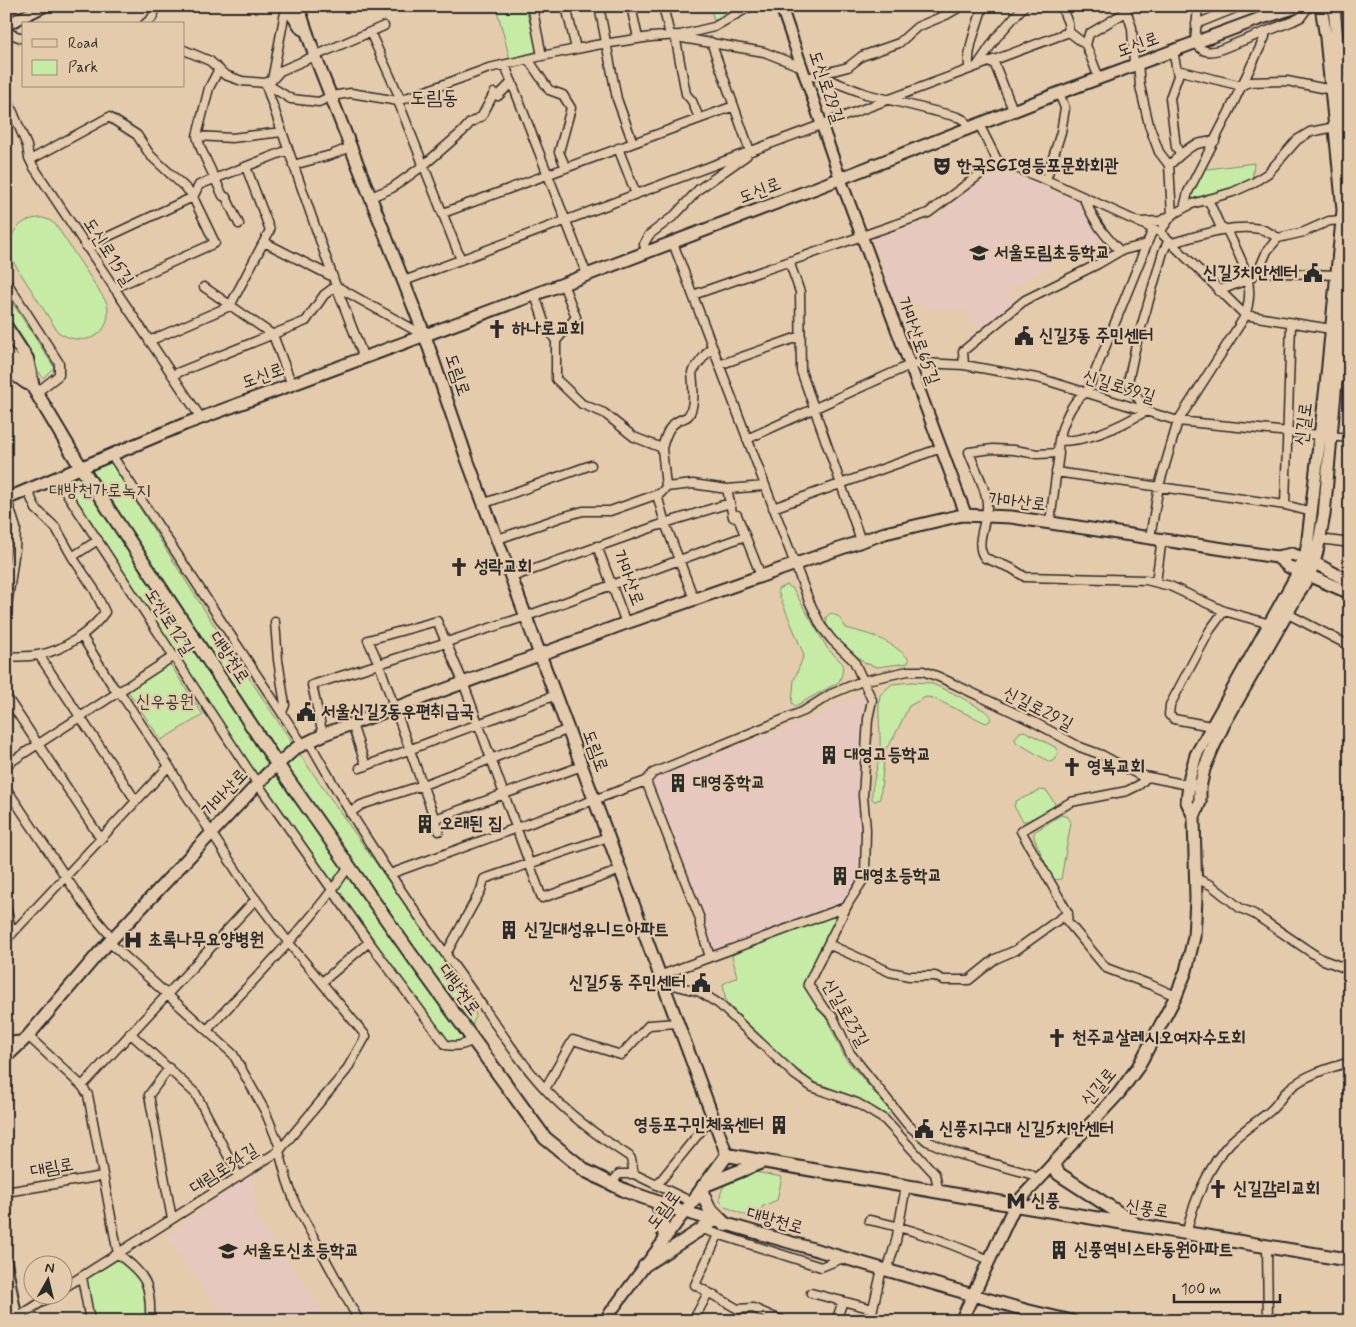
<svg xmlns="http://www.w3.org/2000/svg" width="1356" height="1327" viewBox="0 0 1356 1327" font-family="Mynerve,'Poor Story',sans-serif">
	<rect width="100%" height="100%" fill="#e4cbac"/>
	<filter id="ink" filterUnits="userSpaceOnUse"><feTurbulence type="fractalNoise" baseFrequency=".02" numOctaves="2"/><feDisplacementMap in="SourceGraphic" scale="10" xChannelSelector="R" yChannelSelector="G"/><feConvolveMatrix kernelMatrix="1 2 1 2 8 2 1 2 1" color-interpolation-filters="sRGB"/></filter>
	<g filter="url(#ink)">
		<path fill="#e6c8bf" d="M998,168L1078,202L1099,238L1073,259L1054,263L1010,289L1013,309L989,328L971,325L968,310L895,303L872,238L932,221Z
			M868,693L860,798L861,876L842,903L713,952L651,781L656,777L829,712L833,706Z
			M252,1174L257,1209L252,1214L323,1311L309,1321H231L212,1300L167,1236Z"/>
		<path fill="#c6eba5" stroke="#788b68" d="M496,6H525L538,51L510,59Z
			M710,6H737L714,20Z
			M1254,163L1252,180L1187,204L1203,167L1208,169Z
			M43,218L49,220L56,225L107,303C114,336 84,349 58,332L9,255C7,233 21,217 43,218Z
			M6,293L54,367L43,378L6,323Z
			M110,461L210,619L305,762L471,999L476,1016L466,1038L457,1042L446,1040L252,769L64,480Z
			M787,585L793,589L827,648L843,664L842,674L839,682L795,706L792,703L794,680L804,655L778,592V589Z
			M831,613L839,617L846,628C872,635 889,639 909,659L908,663L877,667L865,663L835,637L827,627L826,617Z
			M170,664L203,715L161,740L128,691Z
			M912,682L930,683L953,693L987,712L991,717L990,721L986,723L933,698L926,697L909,706L894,737L885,750L880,799L875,801L872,799C871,782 879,767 880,749C881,731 877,713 880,695L892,684Z
			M1024,731L1055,747L1058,752L1054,760L1050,762L1016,742L1015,738L1020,732Z
			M1041,790L1047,791L1055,804L1053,808L1027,821H1023L1014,806L1016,801Z
			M1061,815L1068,817L1071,822L1061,879L1053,880L1034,838V832Z
			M837,915L828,944L803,985L828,1021L845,1058L891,1112L887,1115L860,1099L816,1084L781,1057L726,1002L723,984L737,977L732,955Z
			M755,1172L782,1177L777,1200L763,1206L757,1220L726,1207L720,1201C720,1179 737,1176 755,1172Z
			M119,1259C148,1277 146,1289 147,1321H94L86,1279Z"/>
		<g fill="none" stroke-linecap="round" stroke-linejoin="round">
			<g stroke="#2b2b2b" stroke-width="11">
				<path id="minor" d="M532,6L542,56
					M566,6L576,49
					M599,6L617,99L633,143
					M631,6L638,38
					M663,6L670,35
					M1061,6L1068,23L1069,32
					M1125,6L1132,28L1134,65
					M1198,6L1195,42C1202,52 1207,53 1219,50L1293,21L1301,17L1309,6
					M145,24L152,18L157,6
					M1196,24L1241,6
					M6,32L24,39
					M370,32L399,96L398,101L461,260
					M1069,32L1086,45L1099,78
					M675,35L686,94L692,101L699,118
					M680,35L682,38L764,52L802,67
					M1086,45L1089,34L1126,12
					M184,50L210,61L225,75L242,81L265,83L272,80L280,71L384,26
					M1173,51L1178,76L1170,98L1176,147L1181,154
					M528,59L549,90L563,95L571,108L559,152L566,168
					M993,60L1013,110
					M1340,62L1350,57
					M1138,63L1140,86L1149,125L1159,152L1169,165L1172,215L1160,232
					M505,65L587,275
					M977,66L996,38L1024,6
					M219,69L209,88L197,136L201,149L223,196L226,197L239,224
					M969,69C967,47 977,27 983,6
					M1177,70L1242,86L1249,82L1287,81L1332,90
					M823,72L829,80L866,94L958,117L964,120L969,128
					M806,78L848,67L862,56L899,43L917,27L946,15L962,6
					M272,80L286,7
					M265,83L291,99L319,102L331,96L351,93L398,101L489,68L542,56L596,45L651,37L680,35L714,27L751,6
					M265,83L336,286L364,358
					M6,95L27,146L29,158L33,166L201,418
					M979,124L997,160L1053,183L1160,232L1245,315L1331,329
					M197,136L232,138L282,132
					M618,148L636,194
					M30,160L109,117L137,135L150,155L191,193L215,243L114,288
					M293,165L331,155L351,147
					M1169,165C1188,149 1189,143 1215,141
					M1046,180L1061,132L1065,108L1059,93
					M371,197L392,188L424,165L462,132L470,123L482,116L494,93L498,96L512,82
					M1083,197C1095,222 1101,232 1120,251
					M1184,208L1188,192L1229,112L1265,37V32
					M443,213L734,106
					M1140,222L1160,221L1192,204L1233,192L1253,183L1268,173L1297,140L1310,132L1335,127
					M264,242L333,277
					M673,243L809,601L821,626L832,640L854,661L872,700L868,719L863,796L866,829L865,877L849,902L808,984L822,1006L833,1017L850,1053L907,1124L927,1141L955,1153L1030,1174L1038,1180
					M1172,243C1200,235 1231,224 1260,229C1266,230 1273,235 1278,238
					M86,247L193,197L199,185L288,150
					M646,253L644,244L649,235L675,215L699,189L746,156L750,151L711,42
					M789,261L800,292L801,371L861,541
					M1258,272L1336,275
					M6,281L59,363V375L36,393
					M404,281L1069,32
					M204,287L273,335L292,385
					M1218,291L1249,279L1258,272L1267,251L1278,238L1304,232L1329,221L1343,220
					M535,295L545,325L556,341
					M693,295L928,213L990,167L997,160
					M1291,324L1285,505L1312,512
					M149,341L230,306L270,230L246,167
					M556,341V379L582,404L604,413L634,437L662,448
					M556,341L576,317L563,284
					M719,365L801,336
					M964,365L963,351L1025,300L1098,264L1120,251L1147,244
					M172,375L306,321L324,295L336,286L425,336
					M1337,378H1350
					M747,439L910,365L923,363L964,365L1042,379L1178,421L1350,438
					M1060,441C1089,441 1121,426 1146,411L1128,382L1136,345L1163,252L1169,240
					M1059,453L1037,454L1014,450L993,449L969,452C975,469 988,491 987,508C986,524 974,545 985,558L1011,568L1025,577L1146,580L1170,586L1224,611L1270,624
					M111,454L303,745
					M1056,472L1285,505
					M56,477L257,783L369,942L446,1045C457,1047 463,1045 474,1040
					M666,487L693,484L727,489L765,486
					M727,489L733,517L737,515L761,576
					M657,495L665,523L694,599
					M6,496L16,528L15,549L6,614
					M485,503L591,465
					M773,508L941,448
					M1050,522L1059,453C1055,441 1068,410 1077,400C1079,397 1083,395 1087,392L1153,229
					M1150,537L1159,486L1178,421L1244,318C1258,284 1241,260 1227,230L1220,226L1208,199
					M498,539L562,517L583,511H610L661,493L666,487L662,448C665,438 668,426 678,421C681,419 686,418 688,416C696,407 693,383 692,372L712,346
					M1320,539L1350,543
					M597,546L626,623
					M73,558L75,555L98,540
					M512,577L665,523L730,503
					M1156,582L1162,538
					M1288,614L1350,646
					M275,622L278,660L285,705L282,712
					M39,655L136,801
					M6,657C17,656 27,657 38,655C63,651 91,632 105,612L94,589L73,558L56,528L36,509L27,489
					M6,696L101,839
					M352,724L366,766
					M1211,726L1174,719L1169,715L1170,705L1210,630L1224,611
					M323,735L312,685L379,664L368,640L437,621L463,682L542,898L621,870
					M309,741C354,824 407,901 462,977C489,1013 515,1057 546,1090C570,1116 599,1137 629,1156L631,1159L634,1174
					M6,765L174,656
					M360,768L556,695
					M1146,778L1139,785L1127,791L1071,802L1021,831L1068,913L1067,921L1106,968L1151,985L1176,996
					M646,781L700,919V925L710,957
					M6,788L84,904L113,939
					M350,813L361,805L423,785L569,729
					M435,819L582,766
					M439,831L379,664L527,616L745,536
					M390,874L646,781L653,773L804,711L831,694L862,681L908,671H923L939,677L1034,722L1080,747L1102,755L1139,775L1193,786
					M1195,878L1211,885L1240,908L1254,914L1321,959L1350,970
					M6,906L12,934
					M6,940L169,766
					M109,942L233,1054L265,1111L279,1145V1151L287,1180L295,1203L359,1321
					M828,944L890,972L909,976H935L943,980H969L995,959L1016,950L1068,913
					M446,954L481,890L484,879L608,837
					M1342,967L1350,960
					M659,976L846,907
					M322,982L369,942
					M662,982L700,992L719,1004L795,1075L812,1087L857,1103L885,1120L935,1174L939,1192
					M207,1030C256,977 309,926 349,866
					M130,1033L196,1094L239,1177
					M28,1036L82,1086L88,1095L118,1254C147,1276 151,1284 150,1321
					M169,1068L149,1095L172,1219
					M82,1086L256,899
					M545,1089L573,1040L621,1055L649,1025L677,1023
					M611,1184L619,1174H634L692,1202
					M657,1185L713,1116
					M6,1192L103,1176
					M869,1220C911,1228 949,1243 989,1260
					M702,1229L821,1267L843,1258
					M1187,1233C1191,1205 1211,1162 1231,1142C1243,1130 1258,1121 1270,1111C1277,1105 1281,1097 1288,1090C1304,1075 1329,1068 1350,1062
					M718,1235L695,1285L738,1309L753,1308L783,1321
					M1267,1246L1268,1321
					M887,1271L896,1241L906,1186
					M82,1277L90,1321
					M62,1289L279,1151L346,1071L366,1036L288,942L251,893L183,790L169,766L119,691L114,688L83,638V636
					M811,1293L873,1309
					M12,1321L54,1294
					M693,1321L708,1293
					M836,1321L843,1301
					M870,1321L882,1269
					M1022,1321L1031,1311"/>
			</g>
			<g stroke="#2b2b2b" stroke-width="14">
				<path id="tertiary" d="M781,6L840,178L966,515
					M6,25L45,6
					M6,1262L17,1321
					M604,1321L685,1212"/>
			</g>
			<g stroke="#2b2b2b" stroke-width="15">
				<path id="secondary" d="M286,6L302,29
					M298,6L315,56L425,336L467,459L727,1155
					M1334,6L1350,193
					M6,499L185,424L563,284L821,186L1059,93L1259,19L1300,6
					M1277,557L1289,567L1350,593
					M1194,817L1187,802L1190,776L1196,755L1294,580L1305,558L1307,547L1326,386L1343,210L1326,38L1321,6
					M6,1043L22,1042
					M6,1057L28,1036L97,955L268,773L296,748L327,733L626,623L885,533L962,515L1011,517L1277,557L1292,554L1315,563L1350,582
					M685,1212L1025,1310L1072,1321
					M644,1266L714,1221
					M961,1321L1015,1205L1119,1093L1138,1067L1176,996L1186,971L1194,937L1196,899L1194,817L1200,802V788L1204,769L1212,750L1224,724L1309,575C1318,556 1320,535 1324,515L1350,225"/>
			</g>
			<g stroke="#2b2b2b" stroke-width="16">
				<path id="primary" d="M6,327L27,359L32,383
					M6,353L18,365L33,387L80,466L277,764L410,953L545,1138L586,1171L626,1191L685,1212L727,1155L1015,1205L1350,1260
					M6,368L27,383
					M1055,1162L1056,1169L1059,1174L1133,1222
					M703,1186L764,1161
					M701,1190L709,1208L726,1225
					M658,1203L665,1237"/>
			</g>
			<use href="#minor" stroke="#e4cbac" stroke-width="8"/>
			<use href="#tertiary" stroke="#e4cbac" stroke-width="10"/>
			<use href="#secondary" stroke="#e4cbac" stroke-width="11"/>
			<use href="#primary" stroke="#e4cbac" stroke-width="12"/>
		</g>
	</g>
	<defs>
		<g id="theatre-bare" transform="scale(1.5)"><path d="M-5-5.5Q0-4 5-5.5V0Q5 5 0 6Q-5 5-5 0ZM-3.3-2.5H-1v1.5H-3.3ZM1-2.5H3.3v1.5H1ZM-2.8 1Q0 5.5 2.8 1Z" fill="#2b2b2b" stroke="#e4cbac" stroke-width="2.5" paint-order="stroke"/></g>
		<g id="school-bare" transform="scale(1.5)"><path d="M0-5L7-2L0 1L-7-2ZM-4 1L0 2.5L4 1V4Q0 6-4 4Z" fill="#2b2b2b" stroke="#e4cbac" stroke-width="2.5" paint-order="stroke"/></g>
		<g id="civic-bare" transform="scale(1.5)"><path d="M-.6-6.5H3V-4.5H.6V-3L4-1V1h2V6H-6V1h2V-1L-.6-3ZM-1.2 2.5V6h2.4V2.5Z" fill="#2b2b2b" stroke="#e4cbac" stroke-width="2.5" paint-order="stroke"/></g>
		<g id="church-bare" transform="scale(1.5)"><path d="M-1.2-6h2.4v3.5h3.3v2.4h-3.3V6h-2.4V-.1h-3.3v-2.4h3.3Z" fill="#2b2b2b" stroke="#e4cbac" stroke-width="2.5" paint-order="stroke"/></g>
		<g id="building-bare" transform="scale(1.5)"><path d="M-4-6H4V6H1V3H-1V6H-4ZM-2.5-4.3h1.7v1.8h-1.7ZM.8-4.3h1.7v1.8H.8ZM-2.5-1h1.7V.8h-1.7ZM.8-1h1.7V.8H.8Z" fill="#2b2b2b" stroke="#e4cbac" stroke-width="2.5" paint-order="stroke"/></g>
		<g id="hospital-bare" transform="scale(1.5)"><path d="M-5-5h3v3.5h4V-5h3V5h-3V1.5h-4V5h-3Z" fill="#2b2b2b" stroke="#e4cbac" stroke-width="2.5" paint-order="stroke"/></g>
		<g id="metro-bare" transform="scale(1.5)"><path d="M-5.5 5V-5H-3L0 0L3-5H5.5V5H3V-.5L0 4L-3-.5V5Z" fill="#2b2b2b" stroke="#e4cbac" stroke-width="2.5" paint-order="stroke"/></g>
	</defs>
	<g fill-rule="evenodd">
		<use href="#theatre-bare" x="942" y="166"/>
		<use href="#school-bare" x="979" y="253"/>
		<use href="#civic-bare" x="1313" y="273"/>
		<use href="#church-bare" x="497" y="329"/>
		<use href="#civic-bare" x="1024" y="336"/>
		<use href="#church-bare" x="459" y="567"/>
		<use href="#civic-bare" x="306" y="712"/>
		<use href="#building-bare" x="829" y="755"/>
		<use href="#church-bare" x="1072" y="767"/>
		<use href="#building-bare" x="678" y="783"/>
		<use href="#building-bare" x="425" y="824"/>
		<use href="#building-bare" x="840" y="876"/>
		<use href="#building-bare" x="509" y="930"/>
		<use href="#hospital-bare" x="133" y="940"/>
		<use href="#civic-bare" x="701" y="983"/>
		<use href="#church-bare" x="1057" y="1038"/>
		<use href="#building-bare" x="779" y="1125"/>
		<use href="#civic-bare" x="924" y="1129"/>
		<use href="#church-bare" x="1218" y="1189"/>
		<use href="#metro-bare" x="1016" y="1201"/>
		<use href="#building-bare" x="1059" y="1250"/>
		<use href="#school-bare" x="228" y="1251"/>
	</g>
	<g text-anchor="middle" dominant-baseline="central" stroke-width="4.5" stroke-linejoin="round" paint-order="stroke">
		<g font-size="18" fill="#2b2b2b" stroke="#e4cbac">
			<text transform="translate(1138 45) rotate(-20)">도신로</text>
			<text transform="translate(826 87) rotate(71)">도신로29길</text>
			<text transform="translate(760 191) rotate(-21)">도신로</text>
			<text transform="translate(108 252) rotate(57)">도신로15길</text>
			<text transform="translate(918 341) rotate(70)">가마산로65길</text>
			<text transform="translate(457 375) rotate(71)">도림로</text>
			<text transform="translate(263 376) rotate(-20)">도신로</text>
			<text transform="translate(1119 387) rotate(17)">신길로39길</text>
			<text transform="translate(1304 424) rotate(-83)">신길로</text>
			<text transform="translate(1017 502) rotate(6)">가마산로</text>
			<text transform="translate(628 578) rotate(69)">가마산로</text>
			<text transform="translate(169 622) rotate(57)">도신로12길</text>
			<text transform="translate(229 658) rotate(57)">대방천로</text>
			<text transform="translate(1038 709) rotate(27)">신길로29길</text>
			<text transform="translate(595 751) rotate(70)">도림로</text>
			<text transform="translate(225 793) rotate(-47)">가마산로</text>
			<text transform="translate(459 990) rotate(54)">대방천로</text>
			<text transform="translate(845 1013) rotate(60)">신길로23길</text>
			<text transform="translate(1099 1087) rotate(-50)">신길로</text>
			<text transform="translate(52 1168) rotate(-10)">대림로</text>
			<text transform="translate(224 1169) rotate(-33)">대림로34길</text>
			<text transform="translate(1147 1209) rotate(9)">신풍로</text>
			<text transform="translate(664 1210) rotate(-53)">도림로</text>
			<text transform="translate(775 1221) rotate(16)">대방천로</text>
		</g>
		<g font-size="18" font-weight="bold" fill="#2b2b2b" stroke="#e4cbac" text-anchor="start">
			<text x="957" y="166">한국SGI영등포문화회관</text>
			<text x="994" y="253">서울도림초등학교</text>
			<text x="1298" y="273" text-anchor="end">신길3치안센터</text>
			<text x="512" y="329">하나로교회</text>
			<text x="1039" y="336">신길3동 주민센터</text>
			<text x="474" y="567">성락교회</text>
			<text x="321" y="712">서울신길3동우편취급국</text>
			<text x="844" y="755">대영고등학교</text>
			<text x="1087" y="767">영복교회</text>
			<text x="693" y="783">대영중학교</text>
			<text x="440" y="824">오래된 집</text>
			<text x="855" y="876">대영초등학교</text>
			<text x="524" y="930">신길대성유니드아파트</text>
			<text x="148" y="940">초록나무요양병원</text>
			<text x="686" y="983" text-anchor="end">신길5동 주민센터</text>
			<text x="1072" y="1038">천주교살레시오여자수도회</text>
			<text x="764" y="1125" text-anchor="end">영등포구민체육센터</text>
			<text x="939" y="1129">신풍지구대 신길5치안센터</text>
			<text x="1233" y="1189">신길감리교회</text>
			<text x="1031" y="1201">신풍</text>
			<text x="1074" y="1250">신풍역비스타동원아파트</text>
			<text x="243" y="1251">서울도신초등학교</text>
		</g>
		<g font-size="18" fill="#3a3e37" stroke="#e4cbac">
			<text x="100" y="491">대방천가로녹지</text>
			<text x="165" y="702">신우공원</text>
		</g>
		<g font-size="20" fill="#2b2b2b" stroke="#e4cbac">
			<text x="434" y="98">도림동</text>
		</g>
	</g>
	<rect width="1356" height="1327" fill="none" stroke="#e4cbac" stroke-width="25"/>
	<rect x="12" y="12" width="1331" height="1302" fill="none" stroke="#2b2b2b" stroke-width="2" filter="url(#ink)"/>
	<rect x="22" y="22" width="162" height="65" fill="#e4cbac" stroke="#9a8b78"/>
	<rect x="32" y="39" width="25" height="8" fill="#e4cbac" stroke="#9a8b78"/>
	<text x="68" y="48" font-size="15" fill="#2b2b2b">Road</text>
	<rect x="32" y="60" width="25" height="15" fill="#c6eba5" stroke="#9a8b78"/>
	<text x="68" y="72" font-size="15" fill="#2b2b2b">Park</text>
	<g transform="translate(48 1280) rotate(8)"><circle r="24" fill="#e4cbac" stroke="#9a8b78"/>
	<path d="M0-4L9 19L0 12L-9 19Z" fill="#2b2b2b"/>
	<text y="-8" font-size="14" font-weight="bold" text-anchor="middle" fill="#2b2b2b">N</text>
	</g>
	<path d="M1174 1294v8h106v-8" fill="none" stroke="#2b2b2b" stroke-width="2.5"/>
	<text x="1181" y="1294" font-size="15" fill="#2b2b2b" stroke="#e4cbac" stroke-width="4" paint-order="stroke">100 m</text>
</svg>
